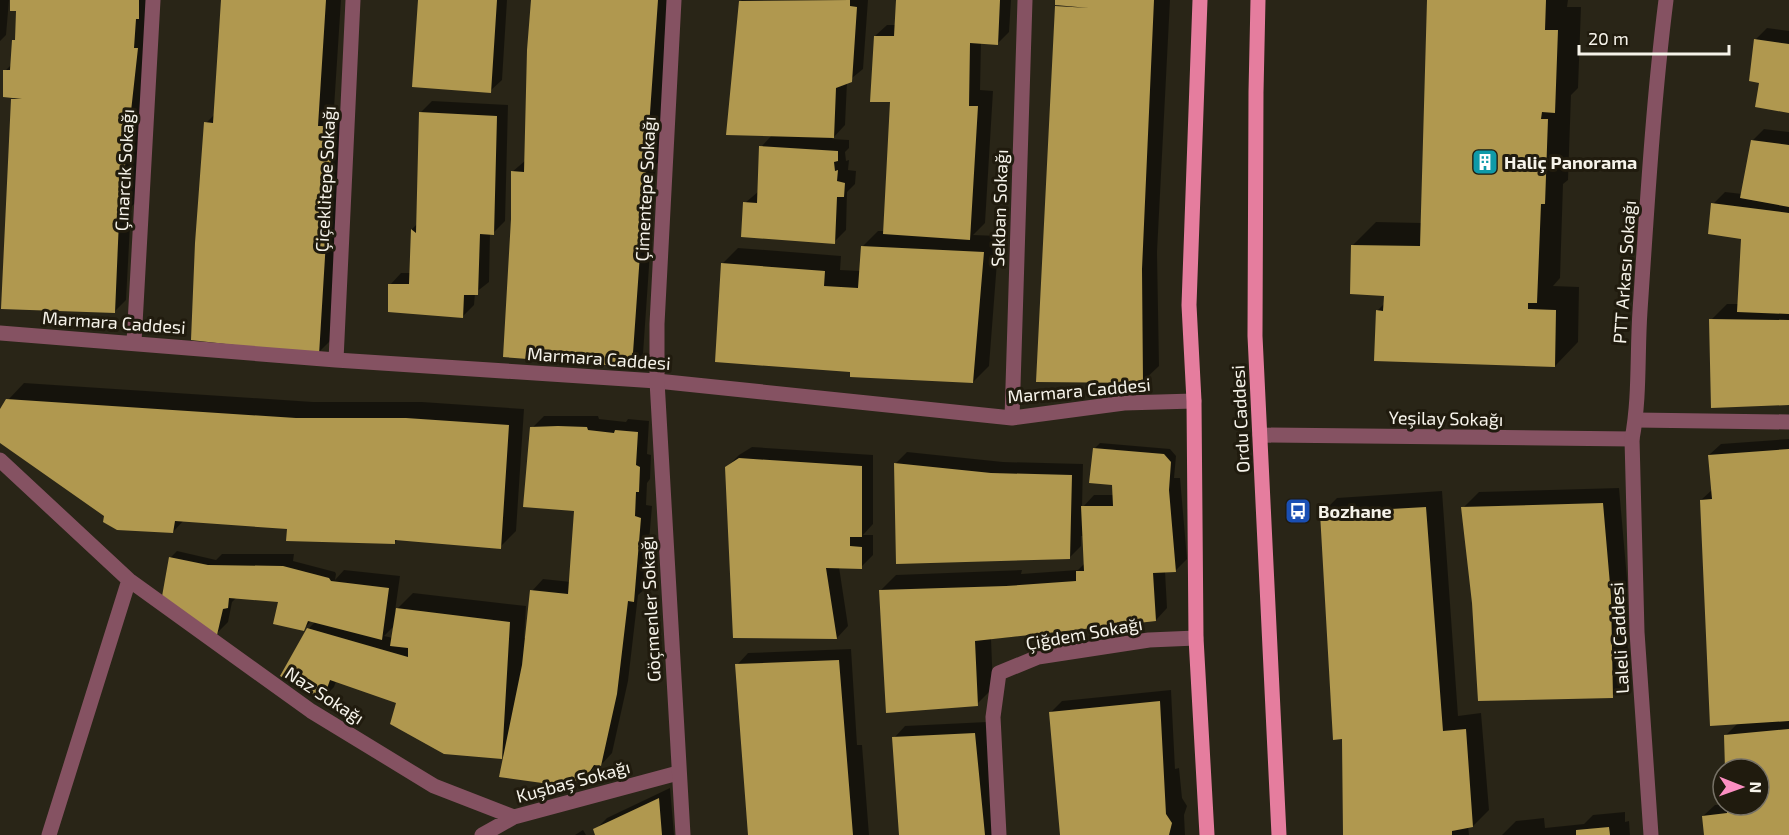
<svg xmlns="http://www.w3.org/2000/svg" width="1789" height="835" viewBox="0 0 1789 835" font-family="'Exo 2',sans-serif">
	<rect width="100%" height="100%" fill="#292517"/>
	<path fill="#0007" fill-rule="evenodd" d="M0,0H9L6,35L0,41Z
		M12,0H150L135,203L131,207L126,300L114,312L12,100L15,97L5,71L12,64L13,41L17,38V10Z
		M223,0H341L334,108L328,114L344,115L334,337L318,353L206,123L215,114Z
		M420,0H507L502,80L490,91Z
		M532,0H668L664,46H668L660,160L656,165L643,354L632,365L512,218V172L526,160Z
		M742,0H868L863,69L847,82L845,125L832,139L849,140V148L845,152L846,161L849,160L848,170L856,171L855,184L847,192L846,230L834,242L745,203L759,191L761,147L772,135L741,1Z
		M897,0H1011L1009,32L998,43L981,42L980,90L993,91L985,223L973,235L999,236L989,366L973,382L852,370L722,264L738,248L841,256L840,270L860,271L862,247L878,231H885L891,101L875,36L887,25H896Z
		M1056,0H1170L1157,252L1159,366L1142,382L1056,7L1059,4Z
		M1428,0H1568L1567,7H1581L1578,88L1571,95L1568,180L1563,184L1560,278L1553,286L1579,287L1578,342L1555,366L1377,311L1385,303L1386,294L1353,245L1376,222L1422,223Z
		M1767,28L1789,31V111L1761,82L1756,39Z
		M432,101L508,105L505,221L493,233H490L489,282L475,293L474,305L463,316L390,285L401,273H411L412,229L417,224L420,113Z
		M1764,129L1789,132V403L1711,320L1727,304H1739L1742,237L1713,204L1725,192L1742,194L1752,141Z
		M24,383L313,402H422L524,409L516,531L500,547L398,539L395,542L289,528L184,520L173,532L106,516L0,442V412L8,400Z
		M544,416H598L599,419L626,422L628,419L649,421L647,454L651,455L650,479L647,483L646,505L652,506L645,589L638,595L628,681L612,753L601,765L597,764L582,781L577,779L570,786L505,754L502,757L399,698L336,681L334,687L322,699L308,629L315,622L311,621L303,630L279,601L237,597L232,602L228,622L217,633L163,602L171,557L177,551L216,560L222,554H294L293,561L335,572L336,574L335,580L344,570L400,576L395,611L413,593L526,606L524,638H526L532,591L543,579L571,582L576,510L532,428ZM395,625L393,638L384,636Z
		M1789,439V835H1705L1703,816L1715,805H1759V769H1727L1725,736L1738,723L1701,500L1713,489L1709,455L1721,444Z
		M1100,443L1170,449L1176,456L1174,478H1180L1187,559L1175,571H1165L1167,608L1156,620L991,639L993,688L977,704L880,591L896,575L1022,570L1021,574L1078,570L1085,563L1084,536H1081V546L1069,558L895,464L907,452L1003,462L1083,464L1082,508L1094,495H1114V484L1094,449Z
		M752,447L873,455V524L863,535H873V555L861,567H839L848,626L837,638L727,467L739,455Z
		M1619,488L1627,579L1628,680L1612,696L1474,603L1463,508L1479,492Z
		M1442,491L1458,716L1481,713L1489,810L1473,826H1468L1469,835H1345L1344,738L1321,514L1337,498Z
		M851,649L857,745H862L869,835H749L737,665L748,653Z
		M1171,690L1175,769L1179,768L1182,798L1187,806L1184,815L1185,835H1062L1051,712L1062,701Z
		M987,722L998,835H900L894,738L905,726Z
		M670,788L674,835H597L595,830L607,818Z
		M1625,812V822L1629,821L1630,835H1502L1516,821L1544,818L1545,828L1584,824L1593,815Z
		M583,830L586,835H575Z"/>
	<path fill="#b0984f" d="M10,0H139V19H136L134,48H138L119,220L115,313L1,309L11,99H22L3,97V70H10L12,40H15L16,11H10Z
		M221,0H326L318,126H333L319,355L191,340L195,243L204,122L213,123Z
		M418,0H497L491,93L412,87Z
		M531,0H658L632,367L503,357L511,219V171L524,172L527,50Z
		M850,0V6L857,7L852,82L836,88L834,138L726,135L739,1Z
		M896,0H1000L998,45L970,43L969,106H978L970,240L883,234L890,102H870L874,36H894Z
		M1055,0H1154L1142,269L1143,383L1036,382L1055,6L1089,8L1055,5Z
		M1427,0H1546L1545,30H1558L1555,113L1542,112L1541,119H1548L1545,204H1541L1537,303H1528V309L1556,310L1555,367L1374,361L1376,310L1383,311L1384,296L1350,294L1351,245L1420,246Z
		M1754,39L1789,44V113L1755,107L1759,83L1749,81Z
		M419,112L497,116L494,235L480,234L478,295H464L463,318L388,312V284H409L411,229L416,233Z
		M1751,140L1789,145V207L1740,198Z
		M759,146L838,151V161L834,162L835,171L838,170L837,181L845,183L844,197H837L835,244L741,237L743,202L757,203Z
		M1711,203L1789,213V314L1737,312L1741,239L1708,234Z
		M861,246L984,252L973,383L850,377V372L715,362L721,263L825,271L824,286L858,288Z
		M1709,319L1789,320V405L1711,408Z
		M6,399L296,418H406L509,425L501,549L395,540V544L286,541L287,529L175,521L173,533L117,530L103,522L104,516L0,443V409Z
		M558,426L587,427L588,430L614,433L615,430L638,432L636,465L640,467L639,492H636L635,516L641,518L634,602L628,601L617,694L601,766L594,765L583,782L572,780L571,787L499,777L522,665L530,590L568,594L574,511L523,507L530,427Z
		M1093,448L1164,454L1171,462L1169,490L1176,572L1153,573L1156,621L975,641L978,706L886,713L879,590L1006,586L1076,581V571H1084L1081,506H1113L1112,485L1089,483Z
		M1789,449V721L1710,726L1700,500L1712,499L1708,455Z
		M739,458L862,466V537H850V546L862,547V569L826,568L837,639L733,638L725,467Z
		M894,463L991,473L1072,475L1070,559L896,564Z
		M1603,503L1611,596L1613,698L1478,701L1472,603L1461,507Z
		M1426,507L1443,731L1466,729L1473,827L1452,831V835H1343L1342,739L1333,740L1320,513Z
		M169,557L208,565L283,566L329,578L331,581L389,588L382,640L308,621L304,631L273,624L278,602L229,598L228,608L223,609L217,635L161,602Z
		M396,608L510,622L502,759L444,754L390,724L396,703L330,680L323,700L280,676L307,628L408,657V648L390,646Z
		M839,660L853,835H748L735,664Z
		M1160,701L1166,814L1172,823L1169,835H1060L1049,712Z
		M1789,729V835H1704L1702,816L1727,813V805H1759V769H1725L1724,735Z
		M975,733L985,835H899L892,737Z
		M659,798L662,835H595L593,829Z
		M1609,827L1610,835H1576V830Z"/>
	<g fill="none" stroke-linecap="round" stroke-linejoin="round">
		<path stroke="#855262" stroke-width="15" d="M0,333L336,360L657,381L1012,418L1124,403L1194,401
			M134,342L153,0
			M336,360L353,0
			M1012,418L1025,0
			M1636,420L1789,422
			M1260,435L1632,439
			M0,460L129,580L311,711L434,786L514,817
			M49,835L129,580
			M482,835L514,817L678,773
			M999,835L993,717L999,673L1038,657L1149,640L1196,638"/>
		<path stroke="#855262" stroke-width="15" d="M674,0L657,324V381L683,835
			M1651,835L1637,632L1632,439C1640,397 1637,354 1640,311C1647,207 1653,103 1666,0"/>
		<path stroke="#e57d9e" stroke-width="15" d="M1200,0L1189,305L1194,401L1196,638L1207,835
			M1258,0L1256,92L1255,336L1279,835"/>
	</g>
	<defs>
		<g id="building-square" transform="scale(1.35)"><rect x="-9" y="-9" width="18" height="18" rx="4" fill="#0f9aa8" stroke="#201b0e"/><path d="M-4-6H4V6H1V3H-1V6H-4ZM-2.5-4.3h1.7v1.8h-1.7ZM.8-4.3h1.7v1.8H.8ZM-2.5-1h1.7V.8h-1.7ZM.8-1h1.7V.8H.8Z" fill="#fff"/></g>
		<g id="bus-square" transform="scale(1.35)"><rect x="-9" y="-9" width="18" height="18" rx="4" fill="#1a4fb4" stroke="#201b0e"/><path d="M-5-6H5V4H4V6H2V4H-2V6H-4V4H-5ZM-3.5-4V0h7V-4ZM-3.5 1.2v1.5H-2V1.2ZM2 1.2v1.5H3.5V1.2Z" fill="#fff"/></g>
	</defs>
	<g fill-rule="evenodd">
		<use href="#building-square" x="1485" y="162"/>
		<use href="#bus-square" x="1298" y="511"/>
	</g>
	<g text-anchor="middle" dominant-baseline="central" stroke-width="6" stroke-linejoin="round" paint-order="stroke">
		<g font-size="18" font-weight="bold" fill="#f6f3ea" stroke="#201b0e" text-anchor="start">
			<text x="1504" y="162">Haliç Panorama</text>
			<text x="1318" y="511">Bozhane</text>
		</g>
		<g font-size="18" fill="#f6f3ea" stroke="#201b0e">
			<text transform="translate(124 170) rotate(-87)">Çınarcık Sokağı</text>
			<text transform="translate(325 179) rotate(-87)">Çiçeklitepe Sokağı</text>
			<text transform="translate(645 189) rotate(-87)">Çimentepe Sokağı</text>
			<text transform="translate(999 208) rotate(-88)">Sekban Sokağı</text>
			<text transform="translate(1624 272) rotate(-86)">PTT Arkası Sokağı</text>
			<text transform="translate(114 322) rotate(4)">Marmara Caddesi</text>
			<text transform="translate(599 358) rotate(4)">Marmara Caddesi</text>
			<text transform="translate(1079 390) rotate(-5)">Marmara Caddesi</text>
			<text transform="translate(1446 418) rotate(1)">Yeşilay Sokağı</text>
			<text transform="translate(1240 419) rotate(-93)">Ordu Caddesi</text>
			<text transform="translate(650 609) rotate(-93)">Göçmenler Sokağı</text>
			<text transform="translate(1084 633) rotate(-10)">Çiğdem Sokağı</text>
			<text transform="translate(1619 638) rotate(-93)">Laleli Caddesi</text>
			<text transform="translate(325 695) rotate(33)">Naz Sokağı</text>
			<text transform="translate(573 781) rotate(-15)">Kuşbaş Sokağı</text>
		</g>
	</g>
	<g transform="translate(1741 787) rotate(91)"><circle r="28" fill="#201b0e" stroke="#767166" stroke-width="1.5"/>
	<path d="M0-4.5L10 22L0 15L-10 22Z" fill="#fc8fc2"/>
	<text y="-9" font-size="16" font-weight="bold" text-anchor="middle" fill="#f6f3ea">N</text>
	</g>
	<path d="M1579 45v9h150v-9" fill="none" stroke="#f6f3ea" stroke-width="3"/>
	<text x="1588" y="45" font-size="18" fill="#f6f3ea" stroke="#201b0e" stroke-width="4.5" paint-order="stroke">20 m</text>
</svg>
